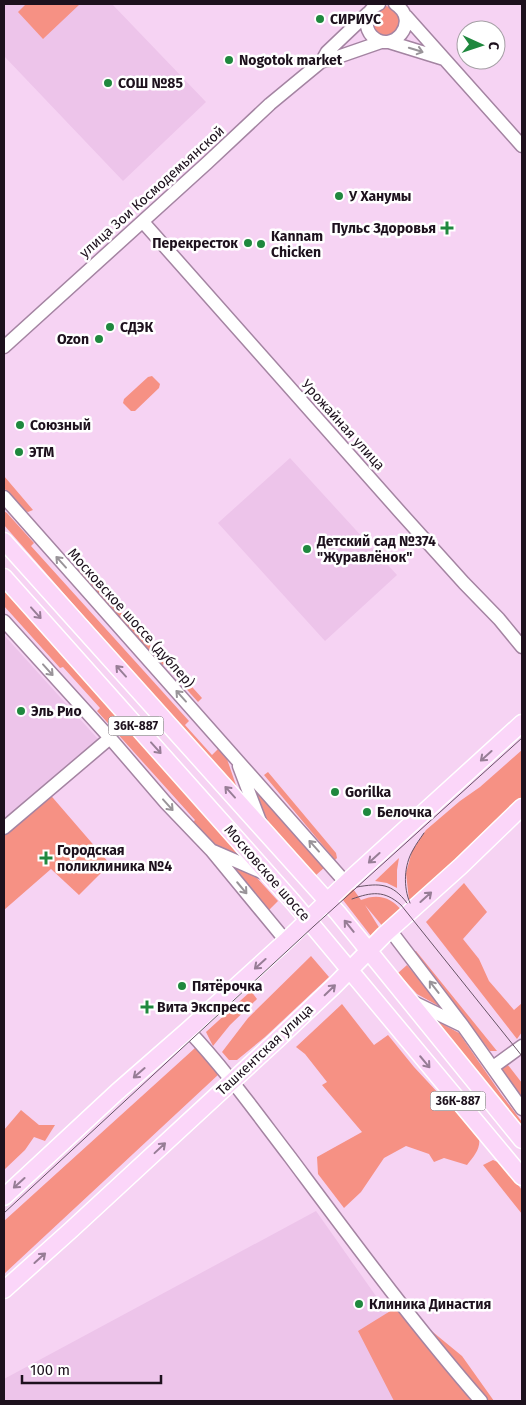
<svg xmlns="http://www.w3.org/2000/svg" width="526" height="1405" viewBox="0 0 526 1405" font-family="'Fira Sans',sans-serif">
	<rect width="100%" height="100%" fill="#f6d3f3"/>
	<path fill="#edc4ea" d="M4,4H112L206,102L123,181L4,56Z
		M290,458L397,575L325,641L218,523Z
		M4,635L107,749L4,838Z
		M316,1211L450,1401H4V1379Z"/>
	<path fill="#f69184" d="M26,4H80L43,39L18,12Z
		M386,6C397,8 398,13 402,22L392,37H380L372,28V16L380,7Z
		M152,376L160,384L159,388L135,411H131L123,403L124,399L148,377Z
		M4,476L33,510L28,512L25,511L4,488Z
		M4,511L7,513L34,543L31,546L189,721L185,725L212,755L218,749L227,759L239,794L4,525Z
		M81,568L165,662L168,660L202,698L198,702L164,664L161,666L77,571Z
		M4,588L226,838L240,858L211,844L192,823L195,820L97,711L100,708L63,667L60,668L4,606Z
		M522,750V799L415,897L409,900L406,873L412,851L426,830L460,801L480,787Z
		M268,772L336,853L337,858L335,860L264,775Z
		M250,781L325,867L315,876L264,817Z
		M47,791L110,864L79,895L51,869L4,910V829Z
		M399,858L397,870V888L387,883L375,881Z
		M227,863L257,878L278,901L269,910Z
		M464,883L487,912L463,939L479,959L489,981L514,1010L522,1003V1032L517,1039L426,922Z
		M351,886L361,900C377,893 392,897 402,911L384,928L365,905L380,929L371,936L343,900Z
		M416,951L497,1051H490L460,1012L411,953Z
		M311,956L329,977L265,1037L237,1060H229L222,1052L248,1018Z
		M407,965L444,1009L417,994L398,973Z
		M251,991L257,999L230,1025L213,1046L206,1032Z
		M342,1004L374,1045L388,1035L414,1067L479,1137C481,1149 474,1156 467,1165L444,1158L434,1162L429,1154L406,1146L384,1158L361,1192L344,1208L318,1174L317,1157L362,1132L322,1085L327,1082L305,1054L296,1047Z
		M435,1020L459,1033L501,1094L522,1122V1129Z
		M195,1048L219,1074L4,1274V1221Z
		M504,1060L522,1083V1097L502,1071Z
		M21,1110L39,1125H55L45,1141L34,1137L25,1150L4,1170V1130Z
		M493,1160L500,1163L522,1190V1214L483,1165Z
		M400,1305L462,1356L494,1401H394L358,1331Z"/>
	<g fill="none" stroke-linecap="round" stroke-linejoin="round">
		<g stroke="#a484a2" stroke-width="15">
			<path id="minor" d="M379,4C371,7 367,14 367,22C366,27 369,33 372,36C392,56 422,21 395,4
				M406,16L522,146
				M389,42L444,59
				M322,61L329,60L381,42
				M143,222L400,512L464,583L499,619L522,647
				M4,347L207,163L270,104L322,61L327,52L368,13
				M4,497L346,883
				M4,621L110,738L166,803L211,850L286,941
				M239,766L261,824
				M4,828L110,738
				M213,851L266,874
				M390,930L463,1026L522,1109
				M411,1001L461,1025
				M188,1030C225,1069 257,1114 290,1157C352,1240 413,1323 481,1401
				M493,1067L522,1046"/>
		</g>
		<g stroke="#fff" stroke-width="19">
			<path id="major" d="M4,541L338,913L522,1140
				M4,577L293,902L522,1177
				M4,1197L117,1092L188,1030L286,941L346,883L522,723
				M4,1290L71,1230L278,1039L335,985L384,935L461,866L522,807"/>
		</g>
		<use href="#minor" stroke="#fff" stroke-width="12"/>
		<use href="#major" stroke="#fbd6f9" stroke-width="16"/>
		<path stroke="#675366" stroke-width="1" d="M357,887C380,883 392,883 407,903
			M352,899C372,892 384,890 401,905L522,1056
			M410,903C403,887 404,865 413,850C416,844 420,839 424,833
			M4,1213L314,926L522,738"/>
	</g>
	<defs><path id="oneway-shaft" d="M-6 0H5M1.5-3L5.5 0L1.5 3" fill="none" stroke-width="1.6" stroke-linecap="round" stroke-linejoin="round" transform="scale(1.25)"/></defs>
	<g stroke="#999499">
		<use href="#oneway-shaft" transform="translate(416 50) rotate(17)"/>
		<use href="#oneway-shaft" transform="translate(61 562) rotate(-132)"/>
		<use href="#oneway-shaft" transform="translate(48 670) rotate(48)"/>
		<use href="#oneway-shaft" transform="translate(181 696) rotate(-132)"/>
		<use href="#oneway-shaft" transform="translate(168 805) rotate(48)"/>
		<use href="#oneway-shaft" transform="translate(314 846) rotate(-132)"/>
		<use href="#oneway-shaft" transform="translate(242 888) rotate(50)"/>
		<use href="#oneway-shaft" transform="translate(434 987) rotate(-128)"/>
	</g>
	<g stroke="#977d96">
		<use href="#oneway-shaft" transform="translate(36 613) rotate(48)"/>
		<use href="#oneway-shaft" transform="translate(121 671) rotate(-132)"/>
		<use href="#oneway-shaft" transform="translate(156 748) rotate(48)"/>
		<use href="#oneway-shaft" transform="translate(486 756) rotate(138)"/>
		<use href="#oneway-shaft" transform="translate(230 792) rotate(-132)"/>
		<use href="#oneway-shaft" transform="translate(374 858) rotate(138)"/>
		<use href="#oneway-shaft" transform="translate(426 897) rotate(-42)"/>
		<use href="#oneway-shaft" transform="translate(349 926) rotate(-129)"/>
		<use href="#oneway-shaft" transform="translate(260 964) rotate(138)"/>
		<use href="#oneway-shaft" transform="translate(330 990) rotate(-44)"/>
		<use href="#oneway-shaft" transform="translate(425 1062) rotate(50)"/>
		<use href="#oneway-shaft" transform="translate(139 1073) rotate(139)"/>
		<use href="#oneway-shaft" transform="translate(160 1148) rotate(-43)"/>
		<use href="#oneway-shaft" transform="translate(19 1183) rotate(138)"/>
		<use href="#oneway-shaft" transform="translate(40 1258) rotate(-42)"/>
	</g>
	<g fill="#1f883e" stroke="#fff" stroke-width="2">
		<circle cx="320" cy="19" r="5"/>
		<circle cx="229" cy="60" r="5"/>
		<circle cx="108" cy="83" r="5"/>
		<circle cx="339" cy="196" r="5"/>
		<path d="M444.5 220.5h5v5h5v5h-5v5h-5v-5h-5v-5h5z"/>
		<circle cx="248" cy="243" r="5"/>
		<circle cx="261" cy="244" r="5"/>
		<circle cx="110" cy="327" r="5"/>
		<circle cx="99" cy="339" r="5"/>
		<circle cx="20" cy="425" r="5"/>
		<circle cx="19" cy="452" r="5"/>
		<circle cx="307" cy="549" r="5"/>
		<circle cx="21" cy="711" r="5"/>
		<circle cx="335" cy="792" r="5"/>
		<circle cx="367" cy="812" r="5"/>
		<path d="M43.5 850.5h5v5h5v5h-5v5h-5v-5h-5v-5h5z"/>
		<circle cx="182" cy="986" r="5"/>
		<path d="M144.5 999.5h5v5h5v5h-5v5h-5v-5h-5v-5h5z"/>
		<circle cx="359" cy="1304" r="5"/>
	</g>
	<g text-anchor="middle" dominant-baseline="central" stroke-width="5" stroke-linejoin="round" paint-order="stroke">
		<g fill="#fff" stroke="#615861" stroke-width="1">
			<rect x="108.5" y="716.5" width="55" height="19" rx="4"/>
			<rect x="430.5" y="1091.5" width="55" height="19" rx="4"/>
		</g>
		<g font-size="12" font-weight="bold" fill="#1d111d">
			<text x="136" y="726">36К-887</text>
			<text x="458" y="1101">36К-887</text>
		</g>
		<g font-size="14" font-weight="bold" fill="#1d111d" stroke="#fff" text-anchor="start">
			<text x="330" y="19">СИРИУС</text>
			<text x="239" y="60">Nogotok market</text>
			<text x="118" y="83">СОШ №85</text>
			<text x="349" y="196">У Ханумы</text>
			<text x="436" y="228" text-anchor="end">Пульс Здоровья</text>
			<text x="271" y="236">Kannam<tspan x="271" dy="16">Chicken</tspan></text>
			<text x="238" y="243" text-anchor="end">Перекресток</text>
			<text x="120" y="327">СДЭК</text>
			<text x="89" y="339" text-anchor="end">Ozon</text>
			<text x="30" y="425">Союзный</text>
			<text x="29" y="452">ЭТМ</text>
			<text x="317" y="541">Детский сад №374<tspan x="317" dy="16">"Журавлёнок"</tspan></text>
			<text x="31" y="711">Эль Рио</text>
			<text x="345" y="792">Gorilka</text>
			<text x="377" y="812">Белочка</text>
			<text x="57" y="850">Городская<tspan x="57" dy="16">поликлиника №4</tspan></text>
			<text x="192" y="986">Пятёрочка</text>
			<text x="157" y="1007">Вита Экспресс</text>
			<text x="369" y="1304">Клиника Династия</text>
		</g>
		<g font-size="14" fill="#1d111d" stroke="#fff">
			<text transform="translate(152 192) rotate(-42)">улица Зои Космодемьянской</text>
			<text transform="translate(343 425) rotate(48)">Урожайная улица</text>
			<text transform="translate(131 618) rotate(48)">Московское шоссе (дублер)</text>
			<text transform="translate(267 873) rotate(49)">Московское шоссе</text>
			<text transform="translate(265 1050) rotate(-43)">Ташкентская улица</text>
		</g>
	</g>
	<rect width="526" height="1405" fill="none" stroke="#1d111d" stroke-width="10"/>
	<g transform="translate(481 45) rotate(93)"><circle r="24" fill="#ffffff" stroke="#a5a0a5"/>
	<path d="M0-4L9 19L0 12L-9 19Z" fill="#1f883e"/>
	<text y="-8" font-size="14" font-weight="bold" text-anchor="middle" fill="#1d111d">С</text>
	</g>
	<path d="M22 1375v8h139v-8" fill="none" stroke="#1d111d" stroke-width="2.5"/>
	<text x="30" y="1375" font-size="15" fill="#1d111d" stroke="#ffffff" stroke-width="4" paint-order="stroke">100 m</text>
</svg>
